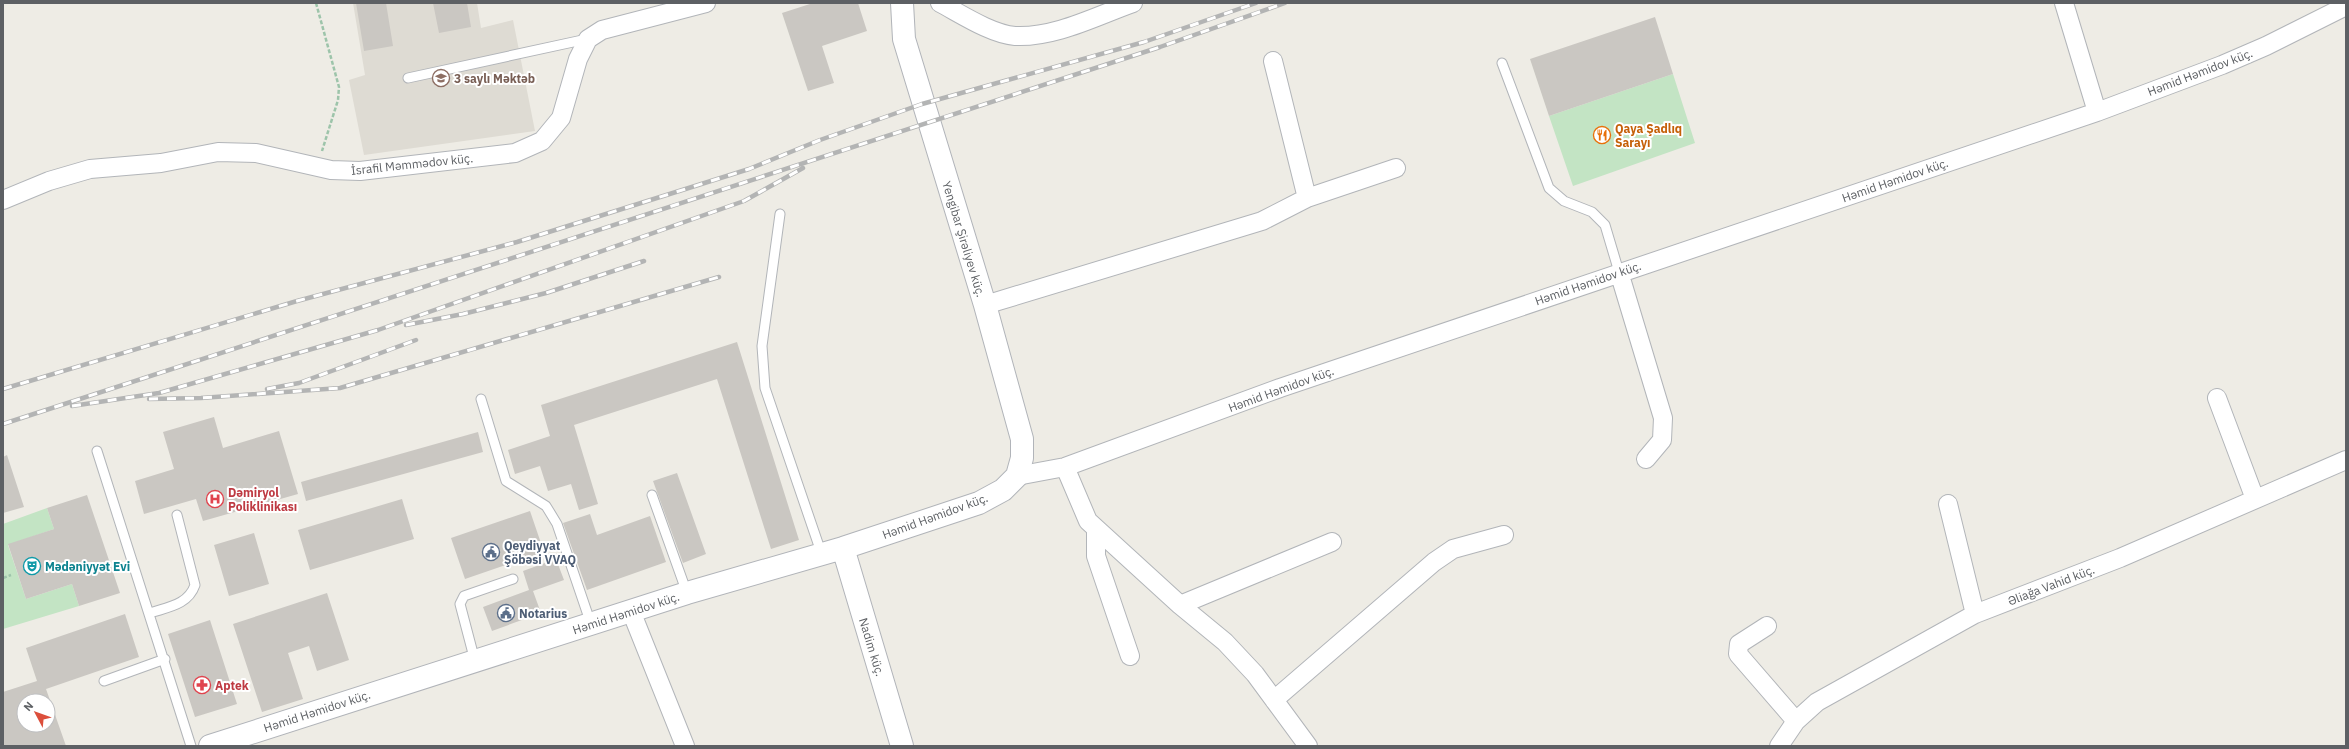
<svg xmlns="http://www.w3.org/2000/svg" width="2349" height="749" viewBox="0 0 2349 749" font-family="'IBM Plex Sans',sans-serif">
	<rect width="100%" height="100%" fill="#eeece5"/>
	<path fill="#dedbd3" d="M353,3H477L481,28L513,20L535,131L364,155L349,80L365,75Z"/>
	<path fill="#c3e4c4" d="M1673,74L1695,143L1573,186L1549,116Z
		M47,508L54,529L8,545L26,599L72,584L79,606L3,629V524Z"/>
	<path fill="#cac7c2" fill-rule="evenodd" d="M356,3H386L393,46L364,51Z
		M433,3H467L471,27L439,33Z
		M813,3H858L867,31L822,46L834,83L808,91L782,13Z
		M1655,17L1673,74L1549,116L1530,59Z
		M737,342L799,540L771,549L717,379L574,425L598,504L579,510L571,484L548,491L540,466L515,474L508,450L550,436L541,405Z
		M214,417L223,448L279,431L298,494L203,521L196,499L144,514L135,481L174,469L163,432Z
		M478,432L483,452L306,501L301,482Z
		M7,455L24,507L3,513V457Z
		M677,473L706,554L683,563L653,481Z
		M87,495L120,593L79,606L72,584L26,599L8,544L54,529L47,508Z
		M402,499L414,539L310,570L298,530Z
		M530,511L544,552L465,579L451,538Z
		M590,514L597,535L650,516L666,562L587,590L563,523Z
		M254,533L269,584L229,596L214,545Z
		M556,559L564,580L533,591L541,613L492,631L483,607L529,590L523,571Z
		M327,593L349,660L317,671L309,646L288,653L303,699L262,712L233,624Z
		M125,614L139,657L46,689L66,746H3V692L37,681L26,648ZM24,701H48V725H24Z
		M210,620L237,704L195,717L168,634Z"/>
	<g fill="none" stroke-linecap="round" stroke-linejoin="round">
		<g stroke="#b2b5b9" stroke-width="11">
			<path id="lane" d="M1502,63L1549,188L1564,201L1592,212L1605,225L1619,272
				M408,78L587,39
				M780,214L762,346L765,388L822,555
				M481,399L506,481L546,506L557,524L591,624
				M97,451L191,746
				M652,495L687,593
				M150,613C168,607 188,605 195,585L177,515
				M475,661L460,604L464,596L513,579
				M104,681L165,659"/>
		</g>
		<g stroke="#b2b5b9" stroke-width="20">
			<path id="street" d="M940,3C961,14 991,34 1015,36C1055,38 1096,16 1133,3
				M2064,3L2097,112
				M1273,61L1307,198
				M3,200L49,181L90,169L161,163L218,152L256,153L331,170L360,171L515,153L542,141L561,118L578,59L588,39L602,30L706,3
				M1619,272L1663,418L1662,440L1646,459
				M985,305L1262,221L1307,198L1396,168
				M2217,398L2255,499
				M1065,467L1088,521L1180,605L1225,642L1255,674L1308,746
				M1017,476L1065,467L1280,388L2097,112L2222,65L2266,46L2346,6
				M1948,504L1975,614
				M1096,529V556L1130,656
				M1180,605L1332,542
				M631,611L685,746
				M1767,626L1739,644L1738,654L1796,721
				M1274,700L1434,562L1453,549L1504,535
				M1779,746L1796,721L1817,702L1975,614L2120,558L2346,460"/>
		</g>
		<g stroke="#b1b4b9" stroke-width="24">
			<path id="secondary" d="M843,548L902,746
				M210,746L687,593L843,548L979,503L1003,490L1017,476L1022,458V439L985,305L904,39L902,3"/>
		</g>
		<path stroke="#9dc4aa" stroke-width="2.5" stroke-dasharray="4 2" stroke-linecap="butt" d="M316,3L339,87L338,100L322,151
			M3,578L11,575"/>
		<use href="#lane" stroke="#fff" stroke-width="9"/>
		<use href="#street" stroke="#fff" stroke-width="18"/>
		<use href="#secondary" stroke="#fff" stroke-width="22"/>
		<g stroke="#b3b4b4" stroke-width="4.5">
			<path id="rail" d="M406,325L463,314L546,293L644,261
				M3,389L297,301L517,242L749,169L820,140L922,104L1144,42L1256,3
				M267,389L299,383L416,340
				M149,399L201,398L340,388L719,277
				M72,406L159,393L378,330L744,201L803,168
				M3,424L1160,47L1285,3"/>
		</g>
		<use href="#rail" stroke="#fff" stroke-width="3" stroke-dasharray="9" stroke-linecap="butt"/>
	</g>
	<defs>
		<g id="school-ring" transform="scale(0.9)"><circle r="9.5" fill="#fff" stroke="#8d6e63" stroke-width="1.5"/><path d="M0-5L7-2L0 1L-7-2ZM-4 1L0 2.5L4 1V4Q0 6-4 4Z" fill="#8d6e63"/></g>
		<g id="restaurant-ring" transform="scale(0.9)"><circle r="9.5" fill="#fff" stroke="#e8710a" stroke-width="1.5"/><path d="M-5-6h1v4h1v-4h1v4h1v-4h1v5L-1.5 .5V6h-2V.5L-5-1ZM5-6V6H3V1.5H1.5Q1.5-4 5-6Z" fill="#e8710a"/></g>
		<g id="hospital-ring" transform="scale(0.9)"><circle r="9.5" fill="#fff" stroke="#e0444e" stroke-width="1.5"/><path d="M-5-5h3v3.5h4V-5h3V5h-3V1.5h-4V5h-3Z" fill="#e0444e"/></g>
		<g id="civic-ring" transform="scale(0.9)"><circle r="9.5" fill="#fff" stroke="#5c6f8a" stroke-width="1.5"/><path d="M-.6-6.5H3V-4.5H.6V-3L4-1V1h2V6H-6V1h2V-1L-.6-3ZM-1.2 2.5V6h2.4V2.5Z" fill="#5c6f8a"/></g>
		<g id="theatre-ring" transform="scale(0.9)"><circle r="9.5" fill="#fff" stroke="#0f9aa8" stroke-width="1.5"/><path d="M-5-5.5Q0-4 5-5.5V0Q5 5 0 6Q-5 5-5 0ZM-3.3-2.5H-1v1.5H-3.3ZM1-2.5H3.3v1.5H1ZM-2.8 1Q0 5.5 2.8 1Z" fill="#0f9aa8"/></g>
		<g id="pharmacy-ring" transform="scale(0.9)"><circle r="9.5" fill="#fff" stroke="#e0444e" stroke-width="1.5"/><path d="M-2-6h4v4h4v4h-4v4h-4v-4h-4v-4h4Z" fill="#e0444e"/></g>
	</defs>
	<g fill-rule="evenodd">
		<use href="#school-ring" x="441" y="78"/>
		<use href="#restaurant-ring" x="1602" y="135"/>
		<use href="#hospital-ring" x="215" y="499"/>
		<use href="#civic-ring" x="491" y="552"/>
		<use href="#theatre-ring" x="32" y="566"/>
		<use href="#civic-ring" x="506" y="613"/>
		<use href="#pharmacy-ring" x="202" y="685"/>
	</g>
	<g text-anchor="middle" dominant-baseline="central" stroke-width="4" stroke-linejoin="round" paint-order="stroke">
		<g font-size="12" fill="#5d6064" stroke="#fff">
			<text transform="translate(2200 72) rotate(-21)">Həmid Həmidov küç.</text>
			<text transform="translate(412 164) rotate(-6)">İsrafil Məmmədov küç.</text>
			<text transform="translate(1895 180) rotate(-19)">Həmid Həmidov küç.</text>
			<text transform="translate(964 239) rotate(73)">Yengibar Şirəliyev küç.</text>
			<text transform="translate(1588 283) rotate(-19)">Həmid Həmidov küç.</text>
			<text transform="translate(1281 389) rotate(-20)">Həmid Həmidov küç.</text>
			<text transform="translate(935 516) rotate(-20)">Həmid Həmidov küç.</text>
			<text transform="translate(2051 585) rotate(-21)">Əliağa Vahid küç.</text>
			<text transform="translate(626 613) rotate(-18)">Həmid Həmidov küç.</text>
			<text transform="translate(872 647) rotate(73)">Nadim küç.</text>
			<text transform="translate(317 711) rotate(-18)">Həmid Həmidov küç.</text>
		</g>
		<g font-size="12" font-weight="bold" fill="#785e54" stroke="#fff" text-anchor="start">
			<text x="454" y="78">3 saylı Məktəb</text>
		</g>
		<g font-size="12" font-weight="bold" fill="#c56008" stroke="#fff" text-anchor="start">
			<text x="1615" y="128">Qaya Şadlıq<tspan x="1615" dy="14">Sarayı</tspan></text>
		</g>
		<g font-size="12" font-weight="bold" fill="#be3a42" stroke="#fff" text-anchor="start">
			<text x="228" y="492">Dəmiryol<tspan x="228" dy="14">Poliklinikası</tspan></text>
			<text x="215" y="685">Aptek</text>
		</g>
		<g font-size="12" font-weight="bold" fill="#4e5e75" stroke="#fff" text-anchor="start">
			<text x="504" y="545">Qeydiyyat<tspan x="504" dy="14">Şöbəsi VVAQ</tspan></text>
			<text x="519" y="613">Notarius</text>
		</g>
		<g font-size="12" font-weight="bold" fill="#0d838f" stroke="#fff" text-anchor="start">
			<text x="45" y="566">Mədəniyyət Evi</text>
		</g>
	</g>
	<rect width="2349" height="749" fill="none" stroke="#5d6064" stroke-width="8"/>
	<g transform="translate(36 713) rotate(311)"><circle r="19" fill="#ffffff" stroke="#bebfc1"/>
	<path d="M0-3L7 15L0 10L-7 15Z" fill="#dc4f3c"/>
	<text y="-6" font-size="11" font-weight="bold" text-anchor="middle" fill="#5d6064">N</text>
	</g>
</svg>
